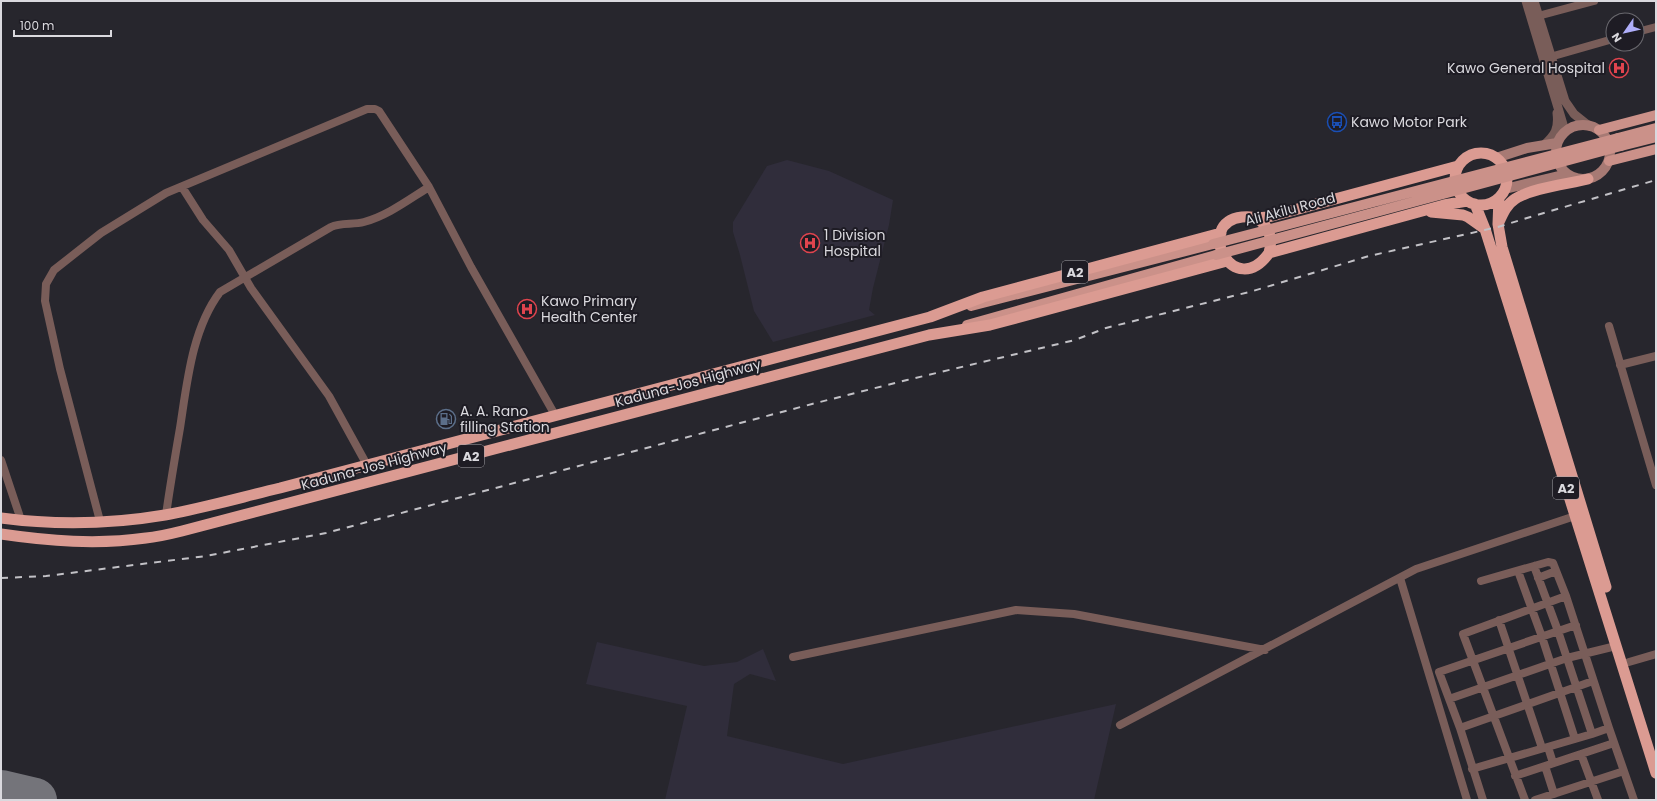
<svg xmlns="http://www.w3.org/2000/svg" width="1657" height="801" viewBox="0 0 1657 801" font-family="Poppins,sans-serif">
	<rect width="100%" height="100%" fill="#27262d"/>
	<path fill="#302d3b" d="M787,160L829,171L893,200L889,225L873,288L869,310L875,315L773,342L754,311L740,255L733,232V222L767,166Z
		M597,642L704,666L737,662L763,649L776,681L750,674L734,684L727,736L843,764L1116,704L1094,800H665L687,706L586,684Z"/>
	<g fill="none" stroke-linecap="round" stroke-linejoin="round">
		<path stroke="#74747a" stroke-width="44" d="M1,792L35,800"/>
		<path stroke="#795d59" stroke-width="8" d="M1538,16L1594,1
			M1637,32L1656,27
			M1550,57L1613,39
			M182,187L203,220L229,250L251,288L329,396L367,465
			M1609,326L1656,485
			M1620,365L1656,356
			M1,460L21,520
			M166,515C170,486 175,457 180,428C187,383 192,329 220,292L331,227C341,222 353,225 364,222C387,216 408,200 429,187
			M100,521L60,369L45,301L46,284L54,270L101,233L166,193L367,109H375L379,111L429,187L471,267L555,415
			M1534,566L1558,631L1592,734L1609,728
			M1518,571L1542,637L1575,739
			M1400,578L1467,800
			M1538,578L1556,571
			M1481,581L1548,562L1553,563L1566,596L1609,728L1634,800
			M1499,620L1542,748
			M793,657L1016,610L1074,614L1265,650
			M1629,662L1656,654
			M1449,699L1567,658L1616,646
			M1120,725L1416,569L1575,516
			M1460,728L1593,681
			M1548,747L1553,763
			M1581,754L1598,800
			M1545,766L1554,794
			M1472,769L1592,734
			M1515,776L1614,743
			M1483,800L1460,728L1439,672L1576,625
			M1525,800L1463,634L1566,596
			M1535,800L1624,771"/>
		<path stroke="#795d59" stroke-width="9" d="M1526,1L1565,131
			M1534,1L1565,101L1574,114L1589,126
			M1544,145C1555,135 1559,129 1557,113"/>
		<path stroke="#a77a74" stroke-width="10" d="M1556 152a27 27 0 1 1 54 0a27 27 0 1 1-54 0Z
			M1496,158L1527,148L1557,143
			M1505,189L1567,174"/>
		<path stroke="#cb9189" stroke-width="10" d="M1599,130L1656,115
			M1618,138L1656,128
			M1621,146L1656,137
			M1609,161L1656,149
			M971,306L1213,244
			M967,325L1216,255"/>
		<path stroke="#db9b92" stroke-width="11" d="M1455 179a26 26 0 1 1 52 0a26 26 0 1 1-52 0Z
			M1499,198L1498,224L1502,247L1606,587
			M1475,204L1485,229L1656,773
			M1431,212L1463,215L1468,217L1485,229
			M1256,218L1268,217L1458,166
			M1499,222C1503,213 1507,204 1515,199C1532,188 1568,184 1588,179
			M1269,253C1274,234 1265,214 1242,217C1193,223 1234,302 1269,253L1444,205L1467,201
			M1,518C54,525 112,524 165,515C204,508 242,497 280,488L930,317L983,297L1221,233
			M1,534C49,541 97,545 146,538C158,537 170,534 182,531L929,335L990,325L1227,261"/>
		<path stroke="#c2c1c6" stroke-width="2" stroke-dasharray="7 7" stroke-linecap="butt" d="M1,578L46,576L206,556L326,533L812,404L907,380L1075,340L1106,328L1253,291L1369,256L1498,227L1527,218L1656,180"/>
		<path stroke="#cb9189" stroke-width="10" d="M1213,244L1618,138
			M1216,255L1621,146"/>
	</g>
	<defs>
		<g id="hospital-ring" transform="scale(1)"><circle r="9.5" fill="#1e1c24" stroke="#e0444e" stroke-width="1.5"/><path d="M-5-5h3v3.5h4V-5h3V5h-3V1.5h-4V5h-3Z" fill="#e0444e"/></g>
		<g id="bus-ring" transform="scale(1)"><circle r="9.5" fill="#1e1c24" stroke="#1a4fb4" stroke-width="1.5"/><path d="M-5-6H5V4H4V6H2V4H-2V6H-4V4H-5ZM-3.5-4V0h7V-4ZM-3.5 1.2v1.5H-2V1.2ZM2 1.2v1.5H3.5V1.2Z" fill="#1a4fb4"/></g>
		<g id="fuel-ring" transform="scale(1)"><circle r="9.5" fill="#1e1c24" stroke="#5c6f8a" stroke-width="1.5"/><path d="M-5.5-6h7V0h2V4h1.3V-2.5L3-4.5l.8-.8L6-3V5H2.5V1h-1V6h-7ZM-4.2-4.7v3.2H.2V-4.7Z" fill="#5c6f8a"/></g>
	</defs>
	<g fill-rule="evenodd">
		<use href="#hospital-ring" x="1619" y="68"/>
		<use href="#bus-ring" x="1337" y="122"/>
		<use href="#hospital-ring" x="810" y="243"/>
		<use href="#hospital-ring" x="527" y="309"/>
		<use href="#fuel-ring" x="446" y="419"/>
	</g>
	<g text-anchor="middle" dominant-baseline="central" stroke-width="4" stroke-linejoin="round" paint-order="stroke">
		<g fill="#1e1c24" stroke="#a2a0a6" stroke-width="1">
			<rect x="1062" y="261" width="26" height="22" rx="3"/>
			<rect x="458" y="445" width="26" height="22" rx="3"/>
			<rect x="1553" y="477" width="26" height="22" rx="3"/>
		</g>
		<g font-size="13" font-weight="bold" fill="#dad9de">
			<text x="1075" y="272">A2</text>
			<text x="471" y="456">A2</text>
			<text x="1566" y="488">A2</text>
		</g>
		<g font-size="14" fill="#dad9de" stroke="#1e1c24" text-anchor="start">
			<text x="1605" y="68" text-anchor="end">Kawo General Hospital</text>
			<text x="1351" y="122">Kawo Motor Park</text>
			<text x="824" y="235">1 Division<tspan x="824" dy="16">Hospital</tspan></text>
			<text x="541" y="301">Kawo Primary<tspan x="541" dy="16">Health Center</tspan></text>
			<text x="460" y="411">A. A. Rano<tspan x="460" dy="16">filling Station</tspan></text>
		</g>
		<g font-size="14" fill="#dad9de" stroke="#1e1c24">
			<text transform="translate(1290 209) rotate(-15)">Ali Akilu Road</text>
			<text transform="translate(688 383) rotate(-15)">Kaduna-Jos Highway</text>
			<text transform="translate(374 466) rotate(-15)">Kaduna-Jos Highway</text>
		</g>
	</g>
	<rect width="1657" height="801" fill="none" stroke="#dad9de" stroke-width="4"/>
	<g transform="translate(1625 32) rotate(236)"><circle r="19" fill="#1e1c24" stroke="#69686e"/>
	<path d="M0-3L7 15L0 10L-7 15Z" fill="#afaefa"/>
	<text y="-6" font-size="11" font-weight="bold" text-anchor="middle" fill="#dad9de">N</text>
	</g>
	<path d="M14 30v6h97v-6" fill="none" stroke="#dad9de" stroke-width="2"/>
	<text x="20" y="30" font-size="12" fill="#dad9de" stroke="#1e1c24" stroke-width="3" paint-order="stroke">100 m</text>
</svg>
